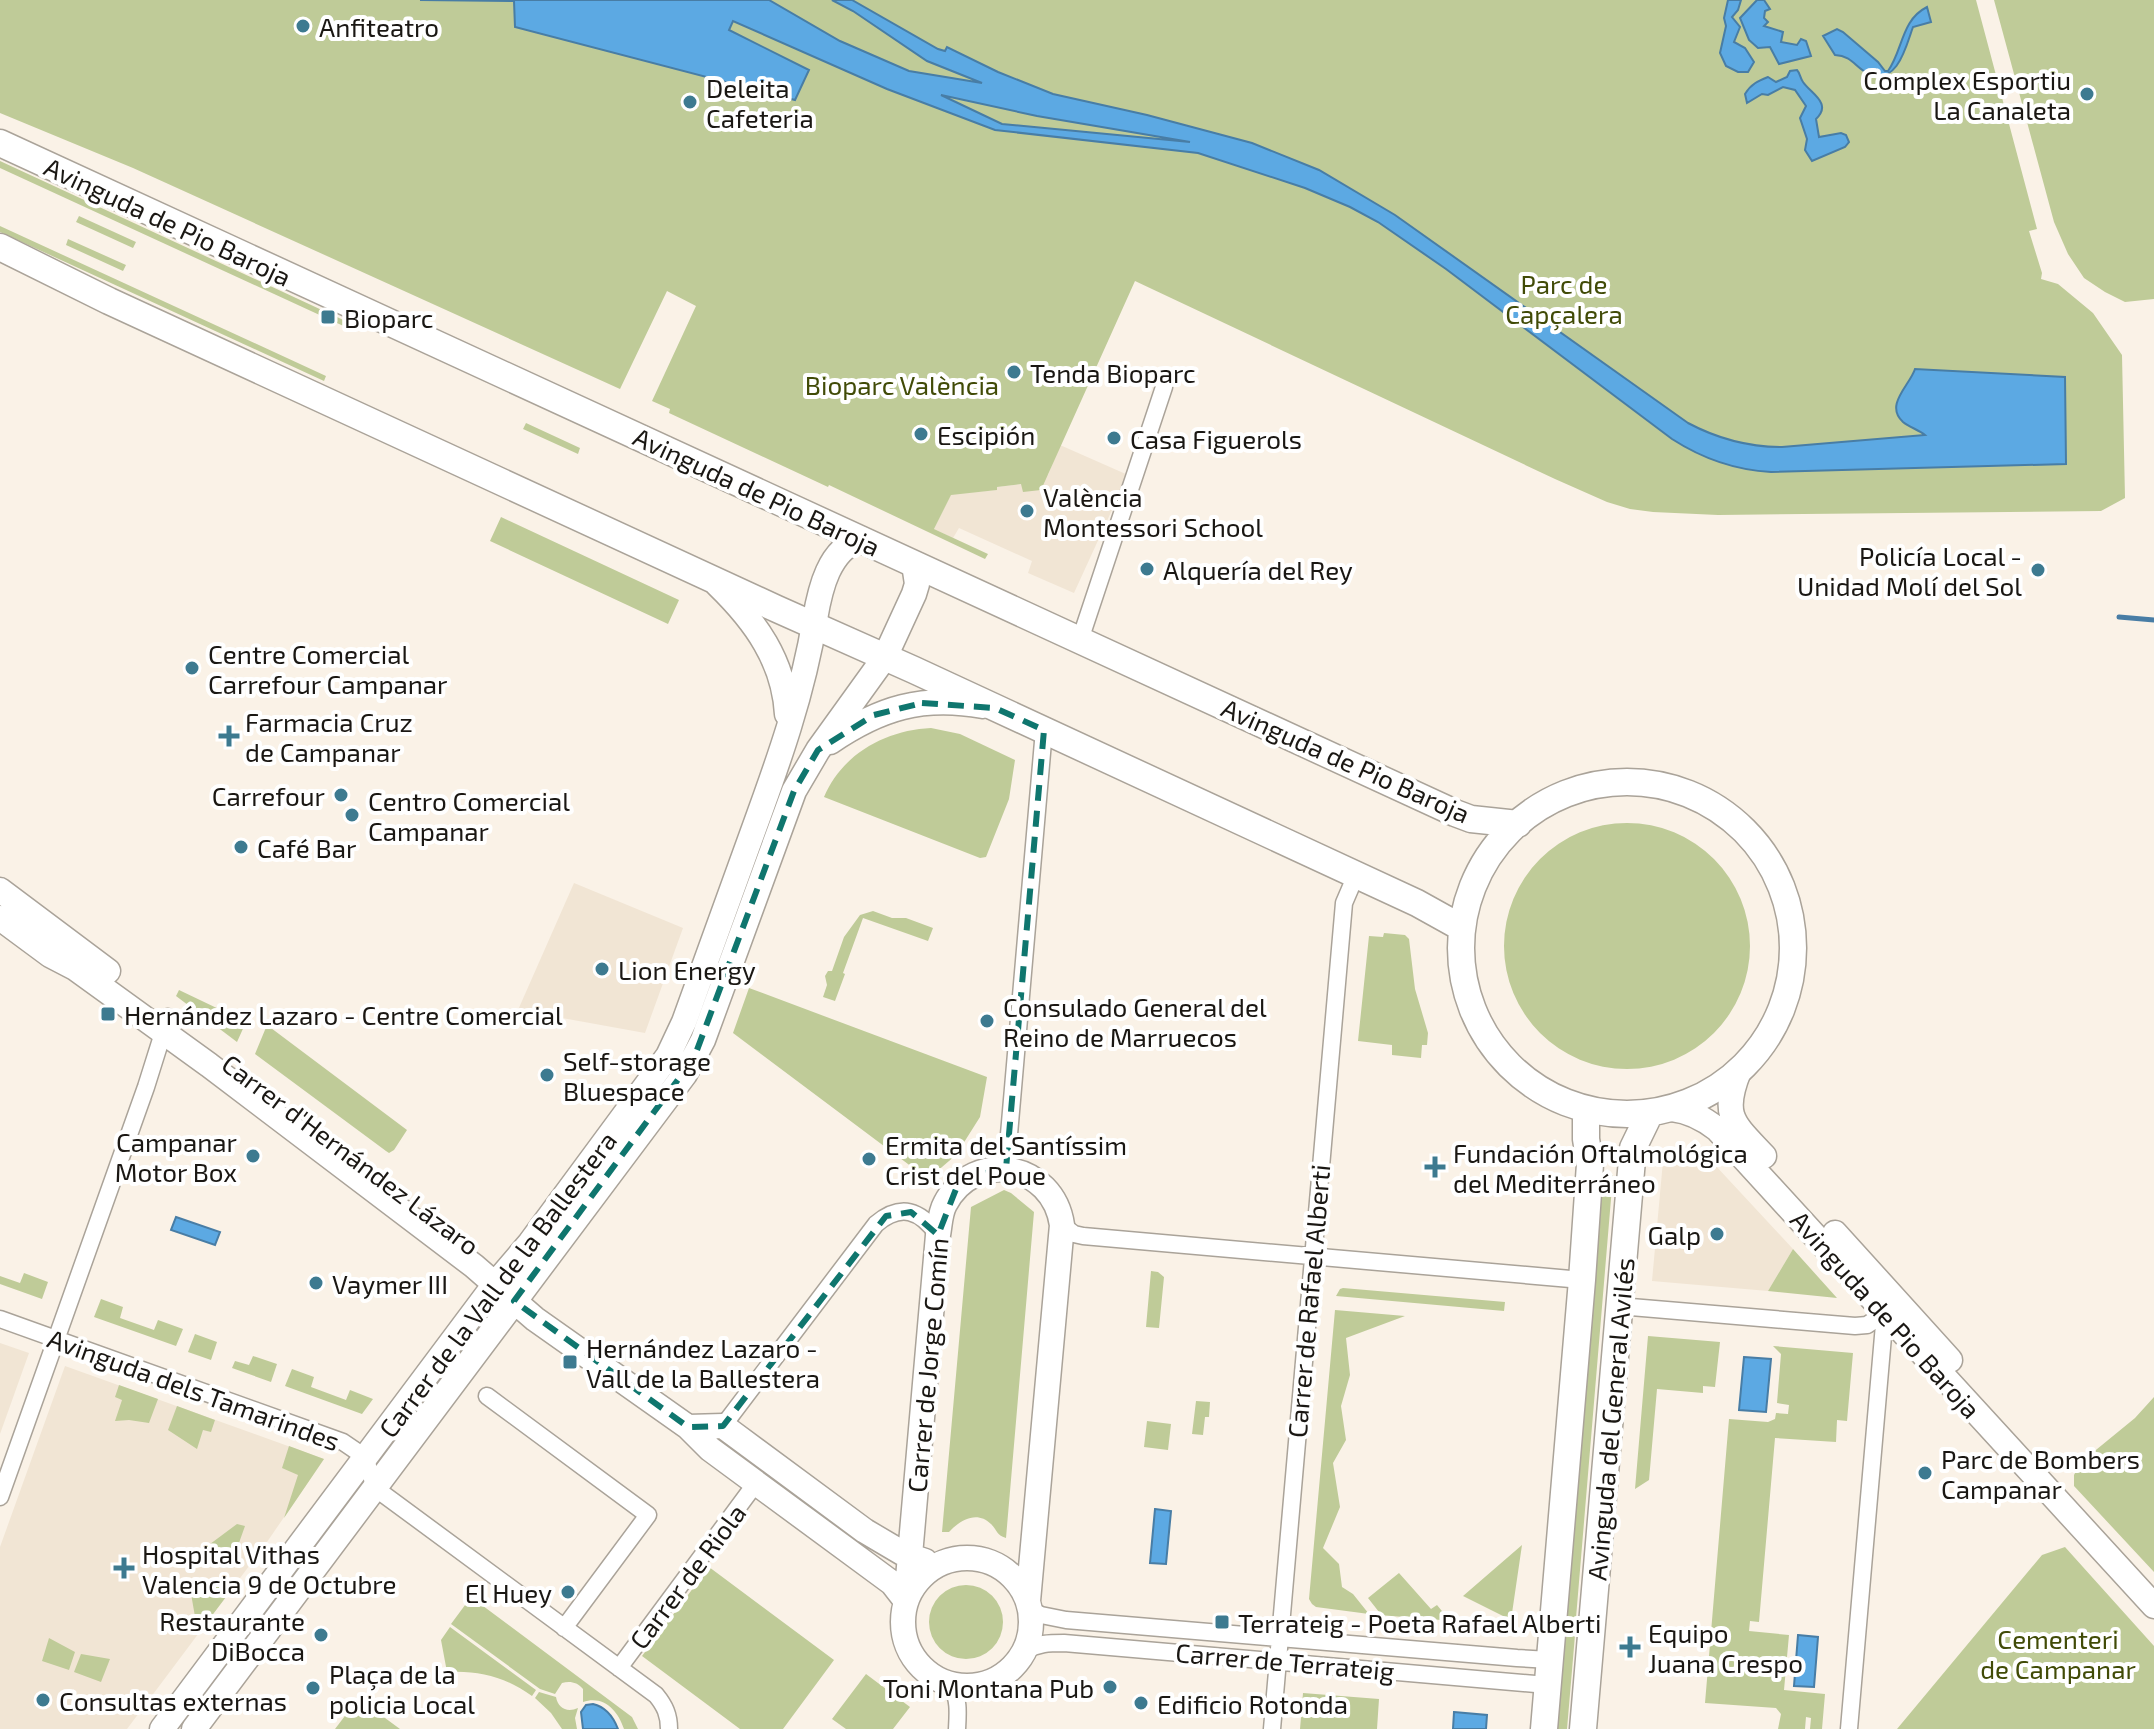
<svg xmlns="http://www.w3.org/2000/svg" width="2154" height="1729" viewBox="0 0 2154 1729" font-family="'Exo 2',sans-serif">
	<rect width="100%" height="100%" fill="#faf2e7"/>
	<path fill="#f1e5d4" d="M1060,445L1128,475L1074,593L1028,573L1032,561L959,528L953,538L934,529L951,494L996,490L997,487L1022,484L1048,475Z
		M574,883L683,928L645,1033L518,1010Z
		M1702,1151L1793,1249L1768,1291L1652,1281L1663,1161Z
		M0,1343L29,1353L0,1434Z
		M65,1366L324,1459L267,1542L127,1729H0V1547Z"/>
	<path fill="#bfcb98" d="M0,0H1976L2037,229L2029,231L2042,273L2041,279L2058,284L2093,313L2122,355L2125,498L2101,511L1718,515L1653,512L1630,509L1607,502L1555,479L1135,281L1041,490L1023,492L1021,484L997,487V490L951,495L934,529L988,554L985,559L829,485L828,487L669,413L670,409L652,401L696,306L667,291L620,389L133,168L0,113Z
		M1994,0H2154V299L2125,302L2105,292L2084,278L2068,254L2054,222Z
		M0,161L352,324L350,329L0,168Z
		M79,216L136,242L133,248L76,222Z
		M0,226L326,376L324,381L0,232Z
		M68,239L126,265L123,271L66,245Z
		M526,423L580,448L578,454L523,429Z
		M501,517L679,600L668,624L490,541Z
		M931,728L960,734L1015,760L1009,799L986,857L980,858L824,797C842,754 886,730 931,728Z
		M1504 946a123 123 0 1 1 246 0a123 123 0 1 1-246 0Z
		M873,911L892,918H906L933,928L928,941L863,918L843,973L845,974L835,1001L823,997L827,985L825,976L828,971H832L844,937L860,915Z
		M1384,933L1405,935L1409,939L1415,989L1428,1033L1427,1045H1422L1421,1058L1392,1055V1045L1358,1041L1369,936L1383,937Z
		M749,988L987,1077L980,1117L956,1155L928,1179L733,1033Z
		M179,990L246,1022L237,1042L176,996Z
		M267,1025L407,1130L394,1150L389,1153L386,1151L255,1054Z
		M1603,1174L1613,1175L1576,1618L1567,1617Z
		M1004,1190L1011,1193L1034,1212L1006,1538C996,1535 998,1531 991,1524C977,1510 960,1520 949,1532H942L971,1207Z
		M1793,1249L1837,1298L1768,1291Z
		M1151,1271L1158,1272L1164,1277L1159,1328L1146,1327Z
		M24,1273L48,1282L42,1299L0,1284V1276L20,1283Z
		M1343,1288L1505,1302L1504,1311L1336,1296L1340,1289Z
		M101,1299L123,1307L120,1318L154,1330L158,1320L183,1329L176,1346L94,1317Z
		M1335,1310L1405,1316L1346,1338L1350,1375L1341,1406L1346,1440L1333,1463L1340,1507L1323,1548L1339,1564L1342,1587L1353,1594L1369,1614L1316,1607L1312,1604L1309,1599Z
		M195,1334L217,1342L211,1360L188,1352Z
		M1648,1336L1720,1342L1715,1387L1703,1386V1393L1657,1389L1649,1480L1635,1489Z
		M1773,1346L1853,1353L1847,1421L1837,1420L1836,1442L1775,1438L1759,1622L1750,1621L1749,1631L1789,1635L1784,1690L1825,1694L1822,1729H1810L1811,1718L1806,1717L1805,1729H1778L1781,1714L1776,1708L1705,1703L1729,1419L1768,1422L1775,1419L1776,1413L1788,1414L1789,1405L1777,1403L1781,1354Z
		M253,1356L277,1364L271,1382L232,1368L235,1361L249,1365Z
		M292,1369L314,1377L311,1387L346,1400L350,1390L373,1399L362,1414L285,1386Z
		M119,1385L158,1399L149,1423L129,1420L115,1421L122,1400L115,1397Z
		M2154,1397V1572L2074,1486V1475L2080,1463L2135,1418Z
		M1196,1401L1210,1402L1209,1417H1205L1203,1435L1192,1434Z
		M177,1406L215,1420L211,1432L203,1430L197,1449L168,1430Z
		M1147,1421L1171,1424L1168,1450L1144,1447Z
		M289,1446L324,1459L284,1518L298,1475L282,1468Z
		M237,1524L245,1526L230,1568L211,1561L202,1550Z
		M1522,1545L1511,1620L1463,1596Z
		M2065,1547L2154,1646V1729H1897L2042,1555Z
		M709,1567L834,1660L783,1729H740L642,1656Z
		M1399,1573L1431,1609L1437,1605L1446,1616L1441,1620L1379,1615V1612L1368,1598Z
		M205,1580L232,1589L198,1634L189,1582Z
		M929 1622a37 37 0 1 1 74 0a37 37 0 1 1-74 0Z
		M471,1597L632,1717L638,1729H624C618,1711 604,1695 583,1702V1689C577,1682 570,1681 562,1683L555,1694L540,1689L451,1624Z
		M450,1627L536,1690L532,1696C506,1677 478,1670 447,1672L441,1640Z
		M1565,1634L1575,1635L1567,1729H1556Z
		M49,1638L75,1652L69,1670L42,1661Z
		M81,1654L110,1659L101,1682L74,1672Z
		M866,1674L910,1707L893,1729H846L832,1719Z
		M539,1692L556,1697C558,1708 567,1713 578,1708L575,1718L577,1729H562L551,1713L535,1698Z
		M1303,1693L1379,1699L1377,1729H1300Z
		M358,1702L366,1704L400,1729H335L354,1704Z"/>
	<path fill="#5ca9e3" stroke="#487da5" stroke-width="2" fill-rule="evenodd" d="M420,0H769L840,41L909,71L982,83L927,61L853,11L832,0H852L938,49L945,51L947,47L998,72L1053,94L1147,115L1252,143L1319,170L1395,215L1688,423C1718,439 1748,447 1782,447L1925,435C1919,430 1909,427 1903,422C1884,405 1910,385 1915,369L2065,377L2066,464L1771,472C1734,470 1703,459 1672,439L1446,269L1378,222L1350,207L1305,188L1198,153L995,130L887,89L733,21L729,30L809,70L795,100L515,27L514,1ZM941,95L1037,116L1190,142L1002,124Z
		M1728,0H1741L1738,10L1732,17L1740,27L1734,42L1745,48L1754,62L1748,72H1738L1726,66L1720,53L1726,26L1724,18Z
		M1757,0H1764L1770,9L1765,11L1764,18L1768,22L1764,26L1783,32L1781,42L1797,45L1801,39L1806,41L1811,56L1779,64L1770,47L1758,48L1749,40L1740,18Z
		M1927,7L1931,22L1913,27C1906,46 1898,85 1869,74C1855,68 1853,56 1835,55L1823,36L1837,29L1843,32L1878,62L1885,71H1888C1903,50 1901,20 1927,7Z
		M1797,70C1800,73 1800,78 1803,82C1810,93 1833,103 1816,119L1819,137L1841,133L1846,135L1849,142L1845,147L1812,161L1805,150L1807,139L1800,118L1806,106L1795,90L1783,87L1768,95L1762,94L1747,103L1745,94C1751,84 1758,81 1768,77L1776,82L1787,77L1790,71Z
		M176,1217L220,1232L215,1245L171,1230Z
		M1744,1357L1771,1359L1766,1412L1739,1410Z
		M1155,1509L1171,1511L1166,1564L1150,1563Z
		M1798,1635L1818,1637L1814,1687L1794,1686Z
		M593,1704C606,1707 613,1716 618,1729H583L581,1712L586,1705Z
		M1454,1712L1487,1715L1486,1729H1453Z"/>
	<g fill="none" stroke-linecap="round" stroke-linejoin="round">
		<path stroke="#487da5" stroke-width="5" d="M2119,617L2154,620"/>
		<g stroke="#aaa399" stroke-width="19">
			<path id="street" d="M1080,640L1164,387
				M1006,1169L1044,730
				M1062,1225L1074,1234L1083,1236L1582,1280
				M1619,1306L1855,1326L1867,1325L1885,1313
				M0,1319L343,1442L365,1457L375,1488L656,1695C665,1706 669,1715 669,1729
				M487,1396L648,1515L564,1628
				M723,1426L876,1224C901,1203 920,1210 938,1235
				M0,1497L146,1087L168,1017
				M1030,1610L1041,1615L1066,1620L1517,1658L1550,1660
				M1025,1651C1038,1643 1049,1643 1064,1643L1547,1685
				M619,1668L756,1483
				M951,1685C959,1699 958,1712 957,1729
				M1272,1729L1344,903L1356,875
				M1849,1729L1885,1313"/>
		</g>
		<g stroke="#aaa399" stroke-width="27">
			<path id="secondary" d="M718,585C755,621 784,661 787,714
				M830,742C880,708 922,695 983,706
				M0,890L108,971
				M0,918L50,955L75,968L209,1065L474,1266L535,1319L688,1427L710,1449L892,1583L906,1601
				M1739,1071C1721,1116 1733,1123 1764,1156
				M1672,1109C1690,1111 1703,1118 1717,1129L2154,1606
				M1835,1233L1950,1360
				M688,1427L723,1426L865,1531L904,1554L925,1561
				M903 1622a64 64 0 1 1 128 0a64 64 0 1 1-128 0Z
				M906,1601L938,1235C940,1224 940,1213 945,1204C974,1148 1053,1163 1062,1225L1028,1601
				M162,1729L495,1284L530,1243L668,1056L684,1022C707,960 729,897 752,834C778,763 803,693 815,619C820,589 829,549 861,539
				M194,1729L685,1074L703,1040L794,791L818,750L885,657L914,594L917,584L914,564"/>
		</g>
		<g stroke="#aaa399" stroke-width="29">
			<path id="primary" d="M0,143L1455,813L1471,819L1518,824
				M0,247L109,301L777,609L914,670L1417,903L1462,928
				M1461 948a166 166 0 1 1 332 0a166 166 0 1 1-332 0Z
				M1544,1729L1582,1280L1590,1164L1586,1139V1110
				M1583,1729L1633,1148L1650,1113"/>
		</g>
		<use href="#street" stroke="#fff" stroke-width="16"/>
		<use href="#secondary" stroke="#fff" stroke-width="24"/>
		<use href="#primary" stroke="#fff" stroke-width="26"/>
	</g>
	<path fill="none" stroke="#0f766e" stroke-width="6" stroke-dasharray="16 10" stroke-linejoin="round" d="M922,703L995,708L1044,730L1006,1169L971,1176L956,1189L938,1235L911,1212L886,1216L723,1426L688,1427L514,1301L694,1058L794,791L818,750L874,715Z"/>
	<g fill="#3d7a90" stroke="#fff" stroke-width="3">
		<circle cx="303" cy="26" r="8"/>
		<circle cx="2087" cy="94" r="8"/>
		<circle cx="690" cy="102" r="8"/>
		<rect x="320" y="309" width="16" height="16" rx="4"/>
		<circle cx="1014" cy="372" r="8"/>
		<circle cx="921" cy="434" r="8"/>
		<circle cx="1114" cy="438" r="8"/>
		<circle cx="1027" cy="511" r="8"/>
		<circle cx="1147" cy="569" r="8"/>
		<circle cx="2038" cy="570" r="8"/>
		<circle cx="192" cy="668" r="8"/>
		<path d="M225 724h8v8h8v8h-8v8h-8v-8h-8v-8h8z"/>
		<circle cx="341" cy="795" r="8"/>
		<circle cx="352" cy="815" r="8"/>
		<circle cx="241" cy="847" r="8"/>
		<circle cx="602" cy="969" r="8"/>
		<rect x="100" y="1006" width="16" height="16" rx="4"/>
		<circle cx="987" cy="1021" r="8"/>
		<circle cx="547" cy="1075" r="8"/>
		<circle cx="253" cy="1156" r="8"/>
		<circle cx="869" cy="1159" r="8"/>
		<path d="M1431 1155h8v8h8v8h-8v8h-8v-8h-8v-8h8z"/>
		<circle cx="1717" cy="1234" r="8"/>
		<circle cx="316" cy="1283" r="8"/>
		<rect x="562" y="1354" width="16" height="16" rx="4"/>
		<circle cx="1925" cy="1473" r="8"/>
		<path d="M120 1556h8v8h8v8h-8v8h-8v-8h-8v-8h8z"/>
		<circle cx="568" cy="1592" r="8"/>
		<rect x="1214" y="1614" width="16" height="16" rx="4"/>
		<circle cx="321" cy="1635" r="8"/>
		<path d="M1626 1635h8v8h8v8h-8v8h-8v-8h-8v-8h8z"/>
		<circle cx="1110" cy="1687" r="8"/>
		<circle cx="313" cy="1688" r="8"/>
		<circle cx="43" cy="1700" r="8"/>
		<circle cx="1141" cy="1703" r="8"/>
	</g>
	<g text-anchor="middle" dominant-baseline="central" stroke-width="8" stroke-linejoin="round" paint-order="stroke">
		<g font-size="26" fill="#1a1713" stroke="#fff" text-anchor="start">
			<text x="319" y="26">Anfiteatro</text>
			<text x="2071" y="79" text-anchor="end">Complex Esportiu<tspan x="2071" dy="30">La Canaleta</tspan></text>
			<text x="706" y="87">Deleita<tspan x="706" dy="30">Cafeteria</tspan></text>
			<text x="344" y="317">Bioparc</text>
			<text x="1030" y="372">Tenda Bioparc</text>
			<text x="937" y="434">Escipión</text>
			<text x="1130" y="438">Casa Figuerols</text>
			<text x="1043" y="496">València<tspan x="1043" dy="30">Montessori School</tspan></text>
			<text x="2022" y="555" text-anchor="end">Policía Local -<tspan x="2022" dy="30">Unidad Molí del Sol</tspan></text>
			<text x="1163" y="569">Alquería del Rey</text>
			<text x="208" y="653">Centre Comercial<tspan x="208" dy="30">Carrefour Campanar</tspan></text>
			<text x="245" y="721">Farmacia Cruz<tspan x="245" dy="30">de Campanar</tspan></text>
			<text x="325" y="795" text-anchor="end">Carrefour</text>
			<text x="368" y="800">Centro Comercial<tspan x="368" dy="30">Campanar</tspan></text>
			<text x="257" y="847">Café Bar</text>
			<text x="618" y="969">Lion Energy</text>
			<text x="1003" y="1006">Consulado General del<tspan x="1003" dy="30">Reino de Marruecos</tspan></text>
			<text x="124" y="1014">Hernández Lazaro - Centre Comercial</text>
			<text x="563" y="1060">Self-storage<tspan x="563" dy="30">Bluespace</tspan></text>
			<text x="237" y="1141" text-anchor="end">Campanar<tspan x="237" dy="30">Motor Box</tspan></text>
			<text x="885" y="1144">Ermita del Santíssim<tspan x="885" dy="30">Crist del Poue</tspan></text>
			<text x="1453" y="1152">Fundación Oftalmológica<tspan x="1453" dy="30">del Mediterráneo</tspan></text>
			<text x="1701" y="1234" text-anchor="end">Galp</text>
			<text x="332" y="1283">Vaymer III</text>
			<text x="586" y="1347">Hernández Lazaro -<tspan x="586" dy="30">Vall de la Ballestera</tspan></text>
			<text x="1941" y="1458">Parc de Bombers<tspan x="1941" dy="30">Campanar</tspan></text>
			<text x="142" y="1553">Hospital Vithas<tspan x="142" dy="30">Valencia 9 de Octubre</tspan></text>
			<text x="552" y="1592" text-anchor="end">El Huey</text>
			<text x="305" y="1620" text-anchor="end">Restaurante<tspan x="305" dy="30">DiBocca</tspan></text>
			<text x="1238" y="1622">Terrateig - Poeta Rafael Alberti</text>
			<text x="1648" y="1632">Equipo<tspan x="1648" dy="30">Juana Crespo</tspan></text>
			<text x="329" y="1673">Plaça de la<tspan x="329" dy="30">policia Local</tspan></text>
			<text x="1094" y="1687" text-anchor="end">Toni Montana Pub</text>
			<text x="59" y="1700">Consultas externas</text>
			<text x="1157" y="1703">Edificio Rotonda</text>
		</g>
		<g font-size="26" fill="#1a1713" stroke="#fff">
			<text transform="translate(168 221) rotate(25)">Avinguda de Pio Baroja</text>
			<text transform="translate(757 491) rotate(25)">Avinguda de Pio Baroja</text>
			<text transform="translate(1346 760) rotate(24)">Avinguda de Pio Baroja</text>
			<text transform="translate(351 1154) rotate(37)">Carrer d'Hernández Lázaro</text>
			<text transform="translate(497 1284) rotate(-53)">Carrer de la Vall de la Ballestera</text>
			<text transform="translate(1308 1301) rotate(-85)">Carrer de Rafael Alberti</text>
			<text transform="translate(1886 1314) rotate(48)">Avinguda de Pio Baroja</text>
			<text transform="translate(927 1365) rotate(-85)">Carrer de Jorge Comín</text>
			<text transform="translate(194 1389) rotate(20)">Avinguda dels Tamarindes</text>
			<text transform="translate(1610 1419) rotate(-85)">Avinguda del General Avilés</text>
			<text transform="translate(687 1576) rotate(-53)">Carrer de Riola</text>
			<text transform="translate(1285 1661) rotate(5)">Carrer de Terrateig</text>
		</g>
		<g font-size="26" fill="#414b07" stroke="#fff">
			<text x="1564" y="283">Parc de<tspan x="1564" dy="30">Capçalera</tspan></text>
			<text x="902" y="384">Bioparc València</text>
			<text x="2058" y="1638">Cementeri<tspan x="2058" dy="30">de Campanar</tspan></text>
		</g>
	</g>
</svg>
